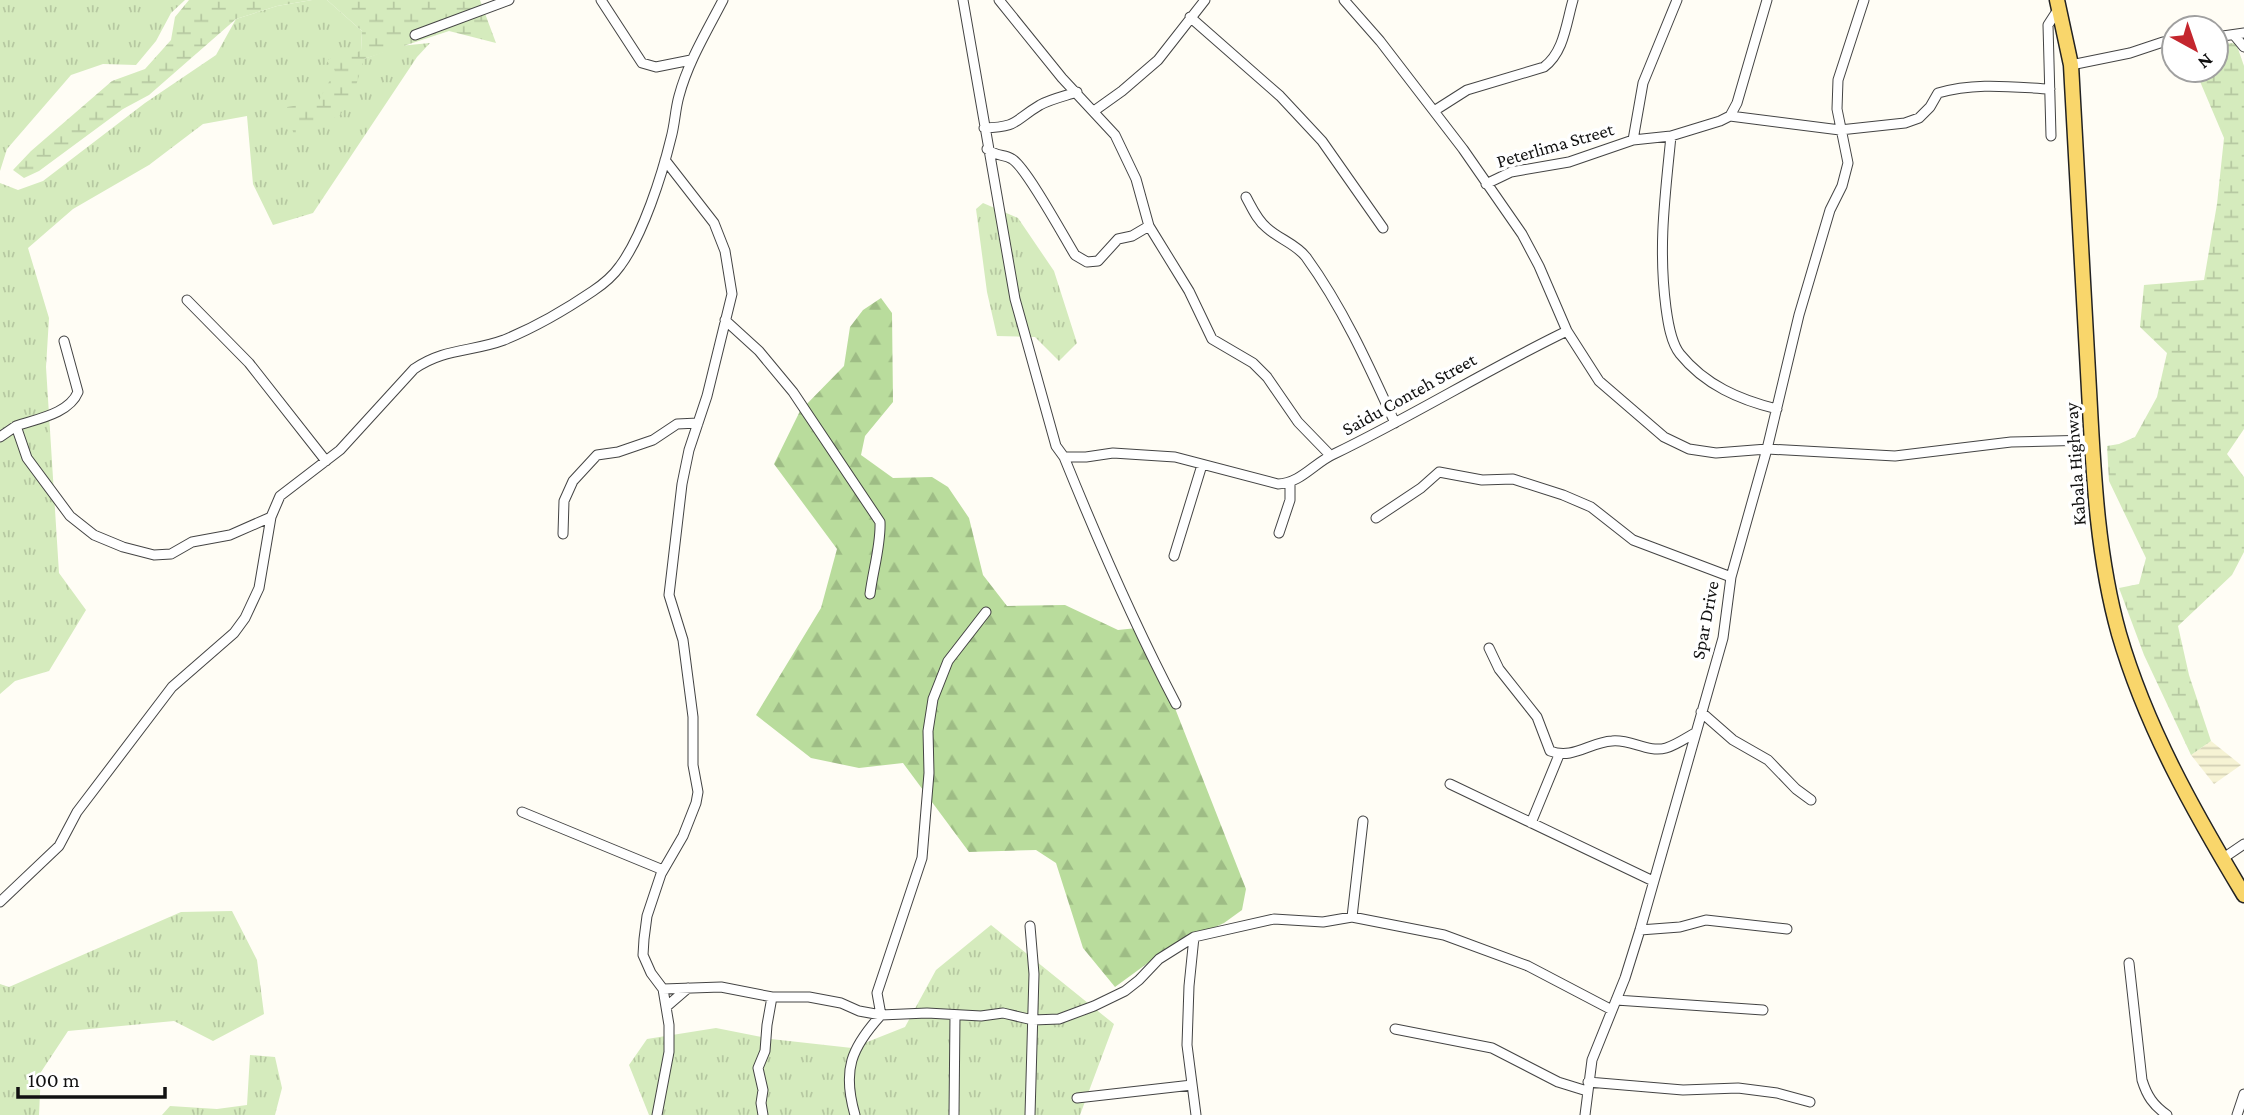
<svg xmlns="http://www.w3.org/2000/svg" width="2244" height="1115" viewBox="0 0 2244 1115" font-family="'Crimson Pro',serif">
	<defs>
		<pattern id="farmland-rules" width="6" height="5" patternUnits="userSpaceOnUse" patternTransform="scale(1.75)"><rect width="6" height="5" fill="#f6f3d4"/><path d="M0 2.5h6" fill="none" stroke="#d2cfb5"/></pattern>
		<pattern id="grass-tufts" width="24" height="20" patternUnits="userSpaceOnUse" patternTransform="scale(1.75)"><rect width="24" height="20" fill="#d5ebbd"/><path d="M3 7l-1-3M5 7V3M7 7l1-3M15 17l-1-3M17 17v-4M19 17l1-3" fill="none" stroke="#b6c8a1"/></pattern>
		<pattern id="forest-firs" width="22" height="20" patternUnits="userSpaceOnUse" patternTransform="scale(1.75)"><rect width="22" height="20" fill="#b9dc9c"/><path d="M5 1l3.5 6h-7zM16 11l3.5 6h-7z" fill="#9ebc85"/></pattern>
		<pattern id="wetland-marsh" width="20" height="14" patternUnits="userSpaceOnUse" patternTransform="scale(1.75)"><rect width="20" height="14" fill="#d5ebbd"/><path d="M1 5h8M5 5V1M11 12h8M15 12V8" fill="none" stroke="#b6c8a1"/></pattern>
	</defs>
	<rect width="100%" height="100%" fill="#fffdf5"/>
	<path fill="url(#farmland-rules)" d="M2211,741L2241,765L2214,784L2191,755Z"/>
	<path fill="url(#grass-tufts)" d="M0,0H185L171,13L156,41L136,65L103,64L71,75L7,149L0,171Z
		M312,0H327L362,31L361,51L364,59L399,46L430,43L417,57L313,213L273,225L253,184L247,116L203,124L149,165L73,209L28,248L49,318L46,367L59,573L86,610L49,671L15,681L0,694V183L18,190L43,181L145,103L216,55L236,19L277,6Z
		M983,203L1018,218L1054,271L1077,343L1059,361L1035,337L997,336L987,292L976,209Z
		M232,911L257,960L264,1014L213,1041L174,1021L68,1031L41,1072L39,1115H0V984L9,987L181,912Z
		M991,925L1114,1024L1080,1115H649L629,1065L647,1039L716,1028L771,1039L852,1048L905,1027L936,970Z
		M250,1055L275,1057L282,1088L275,1115H162L170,1106L217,1109L247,1105Z"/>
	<path fill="url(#forest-firs)" d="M881,298L892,313L893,402L865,436L861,455L893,478L932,477L948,487L969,518L983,575L1007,606L1065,605L1118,630L1137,628L1149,642L1246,889L1242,910L1224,923L1167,949L1115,987L1083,948L1056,863L1036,850L969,852L903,763L859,768L811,758L756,715L821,608L837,549L774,464L800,411L844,366L850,327L863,310Z"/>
	<path fill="url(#wetland-marsh)" d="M189,0H312L277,6L236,19L149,95L123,109L39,171L24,178L13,170L31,151L112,81L145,69L171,40L175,17Z
		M327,0H480L496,43L449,31L364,59L351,102L340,115L294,136L287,107L318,102L335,71L326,60L361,51L362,31Z
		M2236,43L2244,66V429L2227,454L2244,477V552L2232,575L2178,626L2189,675L2211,741L2191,755L2144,655L2119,588L2139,584L2146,558L2109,481L2107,446L2119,444L2135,437L2157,397L2167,353L2140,327L2144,285L2204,280L2217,204L2224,138L2196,72L2216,70V44Z"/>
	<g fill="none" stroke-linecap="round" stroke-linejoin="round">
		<g stroke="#444" stroke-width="11">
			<path id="street" d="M601,0L642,63L656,67L691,60
				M963,0L1015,299L1056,446L1064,457H1086L1113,453L1175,457L1278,484C1301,483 1314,463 1334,454C1413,416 1488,369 1567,331
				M999,0L1062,78L1115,135L1136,179L1149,226L1189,291L1212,339L1253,363L1267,377L1298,422L1330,455
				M1344,0L1380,41L1463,149L1522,234L1539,266L1567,331L1599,381L1664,437L1689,449L1716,453L1767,449L1895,456L2011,442L2092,440
				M1190,17L1280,96L1322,141L1383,228
				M415,35L509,0
				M2234,35L2244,47
				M2216,37L2244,33
				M2071,65L2130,53L2163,42L2174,41
				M1094,111L1122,91L1158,60L1205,0
				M1434,111L1467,90L1544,67C1564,52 1566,24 1573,0
				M1730,116L1840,130L1905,123L1919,118L1930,107L1938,93C1975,82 2012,87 2050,89
				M1730,116L1737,103L1767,0
				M984,128C1019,127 1013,121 1040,105C1051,99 1065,96 1077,92
				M1671,136C1665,197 1658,247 1666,308C1668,323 1671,343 1680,354C1705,385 1740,400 1777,409
				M2051,136L2048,25L2059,8
				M1633,140L1643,83L1677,0
				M987,149C997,157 1004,154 1012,159C1026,167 1064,237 1075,255L1087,262L1098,261L1118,239L1132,236L1149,226
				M1486,184L1511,172L1569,162L1633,140L1671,136L1720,121L1730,116
				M1246,197C1252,208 1257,220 1267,228C1279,239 1296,244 1306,257C1343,308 1369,366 1395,423
				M187,300L249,363L326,461
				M725,320L759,351L793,392L880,522C881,545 873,570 870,594
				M64,341L78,392C69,414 36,419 16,426L27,458L70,516L94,535L123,547L154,555L171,554L192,542L230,535L271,517
				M0,437L16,426
				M1064,457C1098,541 1134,624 1176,704
				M1376,518L1421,488L1439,472L1482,480L1513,479L1563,495L1591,507L1633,540L1731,577
				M1279,533L1290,500V484
				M563,534L564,501L573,481L597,455L618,452L653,440L677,424L698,423
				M1174,556L1202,465
				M1489,648L1499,669L1537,717L1550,751C1573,760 1590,742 1612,741C1631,739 1648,753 1666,748C1676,745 1686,738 1695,733
				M1701,712L1733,740L1768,760L1796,789L1811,800
				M1450,784L1653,881
				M522,812L663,870
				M1531,823L1559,755
				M2222,859L2244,844
				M0,902L59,846L77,812L172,687L234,633L245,618L259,588L271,517L280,496L340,450L414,369C444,348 472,352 504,340C536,327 565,310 593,291C602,285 613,276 620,266C643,235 662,175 671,138C675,124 675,110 679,96C688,62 707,31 723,0
				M1352,917L1363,821
				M1640,930L1680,927L1706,920L1787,929
				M1194,937L1189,986L1187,1045L1196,1115
				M2129,963L2142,1080C2147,1096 2153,1105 2167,1115
				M663,989L721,987L772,997H809L841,1003L859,1011L881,1015L927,1013L981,1016L1003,1013L1033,1020L1059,1019L1094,1006L1125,991L1139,980L1159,959L1194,937L1274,919L1323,922L1352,917L1444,935L1528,966L1612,1010
				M1616,1000L1763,1010
				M666,1007L688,988
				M1395,1029L1492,1048L1558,1082L1587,1091
				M1588,1082L1683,1090L1738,1088L1777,1093L1810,1102
				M1077,1098L1192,1085
				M657,1115L669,1052V1025L663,989L651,973L643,955L644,939L647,916L661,874L683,836L696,803L698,792L693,765V717L683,640L669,595L682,484L689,450L707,396L732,294L725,251L714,223L665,160
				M763,1115L761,1103L763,1090L758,1068L765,1051L767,1025L772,997
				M855,1115C842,1070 851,1048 881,1015L877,993L922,858L929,773L928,731L933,699L948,661L986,612
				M954,1115L955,1015
				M1030,1115L1034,974L1030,926
				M1585,1115L1592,1060L1625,978L1640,930L1723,638L1731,577L1767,449L1799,315L1830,210L1842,186L1848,163L1837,109L1838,80L1864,0
				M2237,1115L2244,1094"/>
		</g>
		<g stroke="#222" stroke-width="17">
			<path id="primary" d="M2057,0L2071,65C2076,167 2082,269 2088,372C2093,459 2095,548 2119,634C2146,727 2194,812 2244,895"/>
		</g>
		<use href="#street" stroke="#fff" stroke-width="9"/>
		<use href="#primary" stroke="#f9d66b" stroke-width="14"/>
	</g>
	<g text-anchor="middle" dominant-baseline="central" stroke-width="7" stroke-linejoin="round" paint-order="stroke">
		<g font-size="19" fill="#111" stroke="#fff">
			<text transform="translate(1555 145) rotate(-16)">Peterlima Street</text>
			<text transform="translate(1409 394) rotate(-29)">Saidu Conteh Street</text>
			<text transform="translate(2075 464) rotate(-94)">Kabala Highway</text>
			<text transform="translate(1705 620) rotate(-79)">Spar Drive</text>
		</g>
	</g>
	<g transform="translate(2195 49) rotate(140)"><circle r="33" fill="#ffffff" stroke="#a0a0a0" stroke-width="2"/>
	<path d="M0-5L12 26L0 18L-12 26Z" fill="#c4262e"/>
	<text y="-10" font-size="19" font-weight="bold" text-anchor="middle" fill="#111111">N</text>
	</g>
	<path d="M18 1087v10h147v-10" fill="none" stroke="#111111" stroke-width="3.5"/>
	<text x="28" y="1087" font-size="21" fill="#111111" stroke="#ffffff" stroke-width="5" paint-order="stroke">100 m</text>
</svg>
